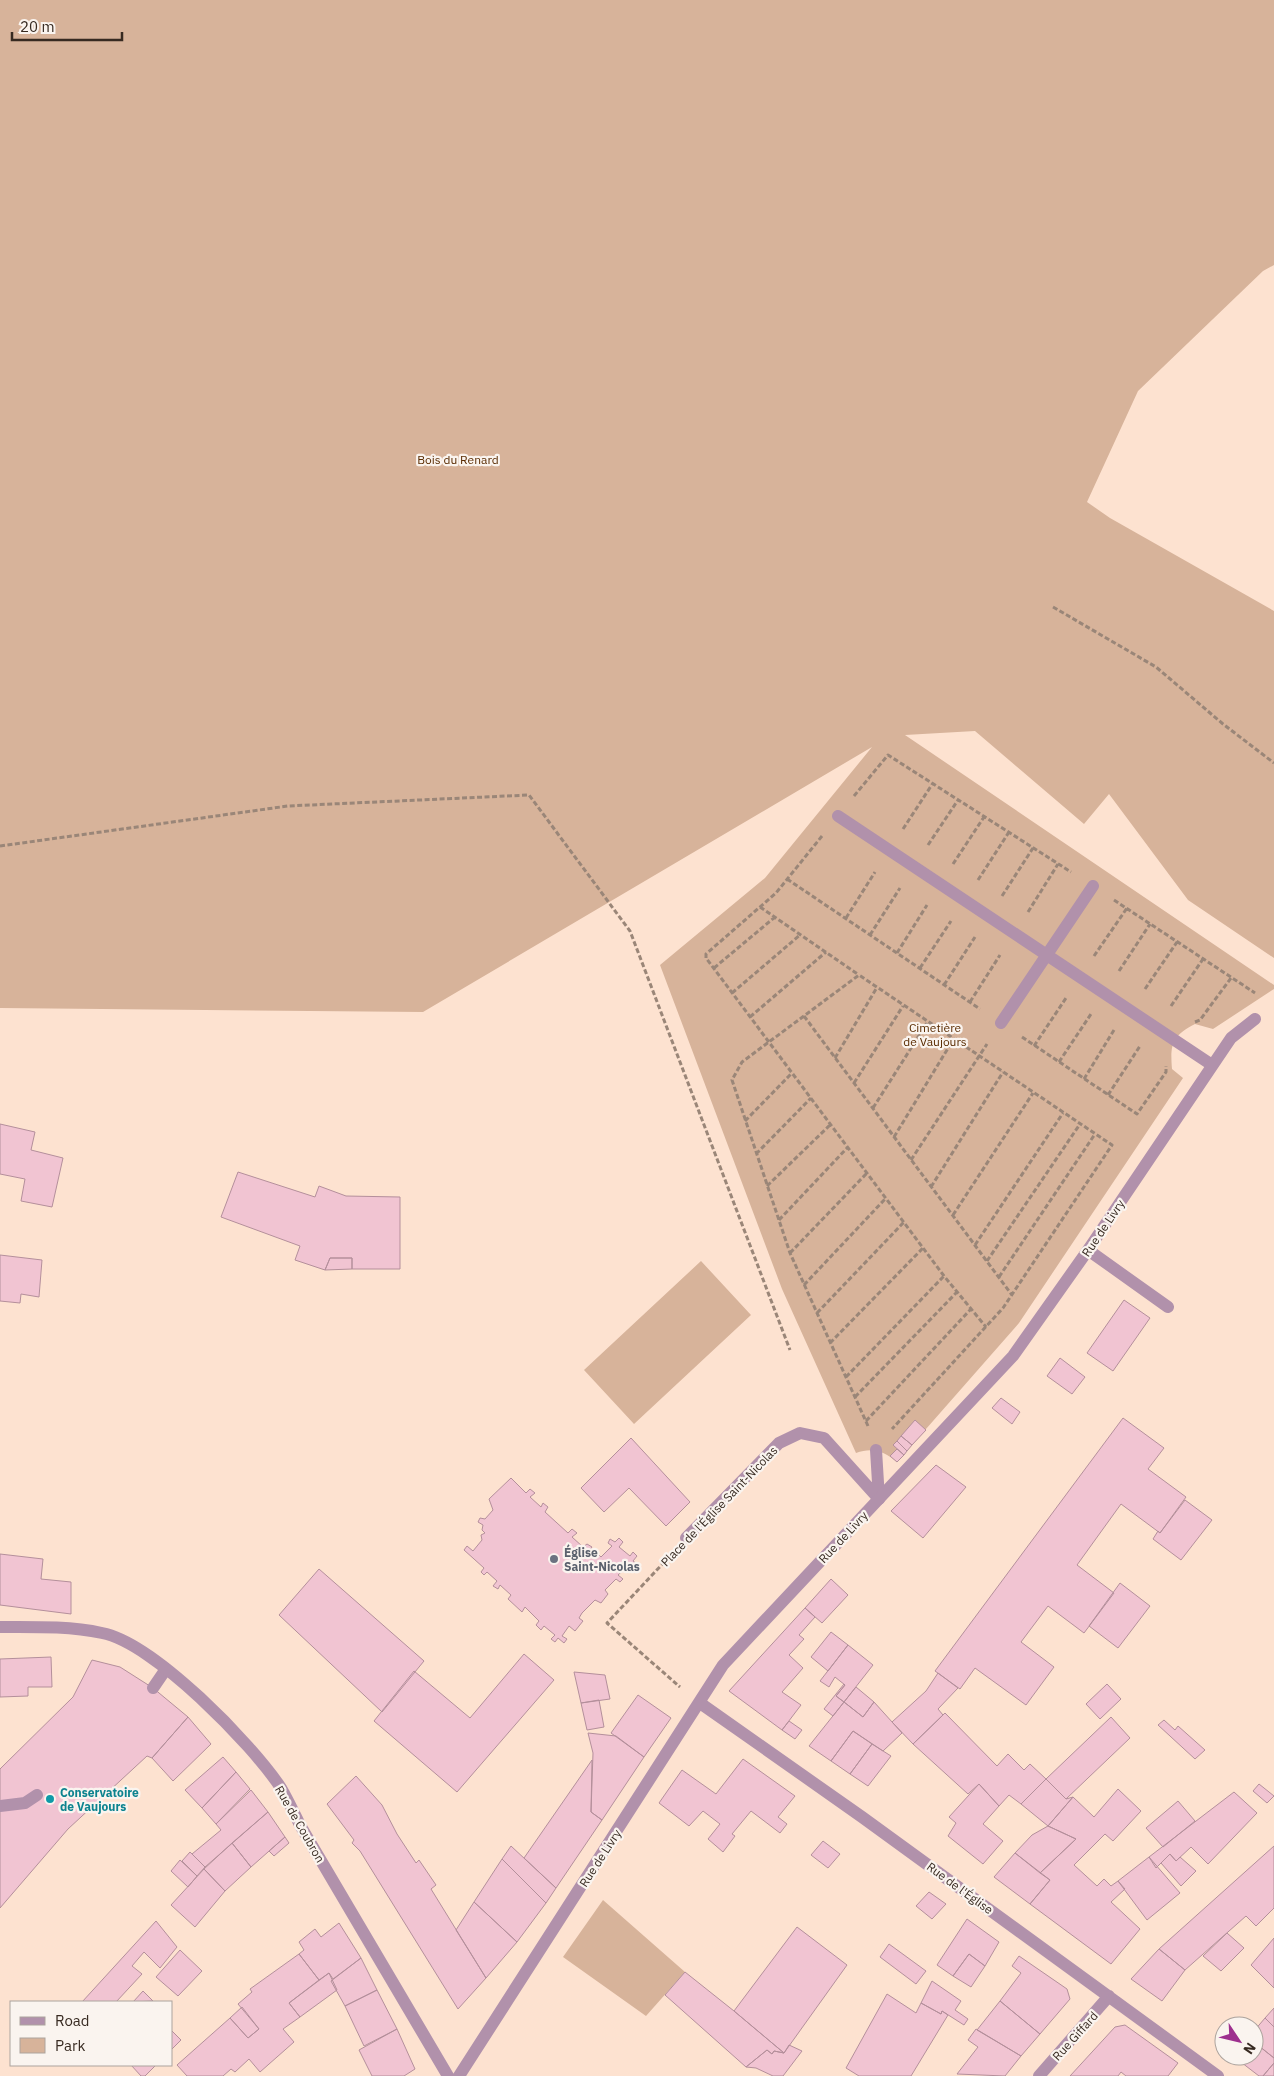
<svg xmlns="http://www.w3.org/2000/svg" width="1274" height="2076" viewBox="0 0 1274 2076" font-family="'IBM Plex Sans',sans-serif">
	<rect width="100%" height="100%" fill="#fde2d0"/>
	<path fill="#d7b39a" d="M0,0H1274V265L1263,271L1138,391L1087,502L1110,518L1274,611V958L1188,900L1109,794L1084,824L975,731L905,735L1274,985V989L1213,1029L1195,1024C1172,1036 1170,1044 1172,1069L1183,1078L1019,1323L897,1462C884,1451 872,1447 856,1453L782,1289L660,965L765,878L872,747L423,1012L0,1008Z
		M701,1261L751,1315L634,1424L584,1370Z
		M603,1900L685,1972L646,2016L563,1957Z"/>
	<path fill="#f1c4d2" stroke="#b48f9b" d="M0,1124L35,1132L31,1150L63,1158L52,1207L21,1201L25,1179L0,1174Z
		M238,1172L315,1197L319,1186L346,1196L400,1197V1269H352V1258H330L325,1270L295,1260L300,1246L221,1217Z
		M0,1255L42,1260L39,1297L21,1294L20,1303L0,1301Z
		M330,1258H352V1269L325,1270Z
		M1124,1300L1150,1318L1113,1371L1087,1353Z
		M1060,1358L1085,1377L1072,1394L1047,1376Z
		M1001,1398L1020,1412L1012,1424L992,1408Z
		M1123,1418L1164,1448L1148,1469L1186,1497L1160,1533L1121,1504L1077,1565L1114,1593L1084,1633L1048,1606L1021,1642L1054,1667L1026,1705L975,1668L960,1689L935,1671Z
		M915,1420L926,1430L912,1445L901,1436Z
		M901,1436L912,1445L907,1451L897,1441Z
		M631,1438L690,1502L666,1526L629,1488L604,1512L581,1488Z
		M897,1441L907,1451L904,1455L893,1445Z
		M897,1449L904,1455L897,1462L890,1456Z
		M936,1465L966,1487L923,1538L891,1511Z
		M511,1478L526,1493L530,1489L535,1493L530,1497L541,1507L543,1503L548,1507L545,1512L568,1533L572,1529L577,1533L572,1537L583,1547L587,1544L592,1547L588,1552L594,1557L598,1554L601,1557L612,1546L608,1543L610,1539L615,1542L619,1538L623,1542L619,1547L630,1556L633,1552L637,1556L633,1561L637,1564L634,1568L630,1564L618,1575L623,1579L620,1582L616,1579L605,1590L608,1594L601,1603L595,1600L582,1613L579,1618L583,1621L575,1631L569,1626L562,1636L567,1639L564,1643L558,1638L555,1642L551,1639L555,1635L544,1626L541,1630L536,1625L539,1621L525,1607L522,1612L508,1599L511,1595L500,1585L498,1589L493,1586L497,1581L487,1572L484,1575L481,1572L484,1568L464,1550L467,1546L473,1551L482,1540L481,1535L485,1533L482,1530L483,1525L478,1522L480,1518L485,1519L493,1510L489,1499Z
		M1185,1500L1212,1520L1181,1560L1153,1539L1158,1531L1160,1533Z
		M0,1554L43,1559L41,1579L71,1582V1614L0,1605Z
		M319,1569L424,1661L382,1712L279,1615Z
		M831,1579L848,1595L822,1623L805,1608Z
		M1120,1583L1150,1606L1118,1648L1089,1626Z
		M805,1608L815,1617L799,1635L804,1639L789,1655L803,1668L782,1692L801,1705L782,1730L729,1691Z
		M831,1632L848,1645L828,1671L811,1657Z
		M848,1645L873,1665L844,1702L836,1696L845,1685L835,1677L829,1687L820,1681Z
		M524,1654L554,1680L457,1792L374,1721L414,1671L470,1718Z
		M51,1657L52,1687H28V1696L0,1697V1659Z
		M92,1660L120,1667L153,1688L188,1717L152,1758L147,1756L68,1829L0,1908V1769L73,1697Z
		M574,1672L605,1675L610,1699L581,1703Z
		M938,1673L958,1688L938,1709L943,1715L913,1744L892,1722L926,1691Z
		M844,1684L845,1685L836,1696L844,1702L833,1716L824,1709Z
		M1107,1684L1121,1699L1100,1719L1086,1704Z
		M856,1687L874,1702L863,1717L844,1702Z
		M638,1695L671,1718L644,1757L611,1733Z
		M599,1700L604,1727L587,1730L581,1703Z
		M844,1702L863,1717L874,1702L902,1733L883,1751L853,1731L831,1761L809,1746Z
		M945,1713L997,1766L1008,1754L1024,1770L1030,1764L1046,1779L1021,1804L1009,1795L999,1806L979,1784L968,1794L913,1744Z
		M188,1717L211,1744L173,1781L152,1758Z
		M1111,1717L1130,1738L1066,1799L1046,1779Z
		M1164,1720L1175,1730L1178,1726L1205,1750L1195,1759L1158,1725Z
		M789,1721L802,1730L795,1739L782,1730Z
		M853,1731L872,1744L850,1774L831,1761Z
		M588,1733L616,1736L644,1757L602,1820L591,1812L593,1753Z
		M872,1744L891,1756L868,1786L850,1774Z
		M223,1757L236,1772L202,1808L185,1790Z
		M743,1759L795,1796L778,1817L787,1824L780,1833L751,1811L732,1834L735,1836L723,1852L708,1839L720,1824L703,1811L689,1826L659,1803L682,1770L716,1794Z
		M592,1760L591,1812L602,1820L556,1888L524,1858Z
		M236,1772L250,1789L216,1824L202,1808Z
		M356,1776L382,1805L397,1834L416,1863L419,1860L436,1885L431,1889L486,1978L458,2009L360,1851L352,1843L354,1840L327,1804Z
		M1046,1779L1066,1799L1073,1797L1048,1826L1021,1804Z
		M979,1784L999,1806L983,1824L1003,1841L983,1864L948,1836L956,1823L949,1817Z
		M1259,1784L1274,1796L1267,1803L1253,1791Z
		M1118,1789L1141,1811L1113,1841L1105,1834L1074,1865L1097,1886L1104,1879L1111,1886L1118,1881L1125,1889L1111,1902L1140,1929L1111,1964L1030,1904L1050,1880L1040,1873L1076,1839L1048,1826L1073,1797L1094,1817Z
		M251,1790L268,1812L205,1867L192,1854L221,1830L216,1824Z
		M1234,1792L1257,1813L1208,1864L1191,1847L1176,1861L1170,1854L1156,1868L1149,1857Z
		M1178,1801L1195,1821L1163,1847L1146,1828Z
		M268,1812L285,1837L251,1867L232,1843Z
		M1048,1826L1076,1839L1040,1873L1015,1853L1032,1835Z
		M285,1837L289,1843L274,1856L269,1851Z
		M823,1841L840,1854L828,1868L811,1855Z
		M232,1843L251,1867L225,1891L204,1869Z
		M511,1846L556,1888L546,1903L502,1859Z
		M1274,1846V1908L1256,1926L1246,1916L1185,1970L1159,1949Z
		M190,1852L205,1867L197,1876L182,1861Z
		M1015,1853L1050,1880L1030,1904L994,1877Z
		M1170,1854L1176,1861L1180,1857L1196,1871L1181,1886L1161,1863Z
		M1149,1857L1180,1893L1147,1920L1118,1881Z
		M502,1859L546,1903L517,1942L474,1902Z
		M180,1860L197,1876L188,1887L171,1871Z
		M204,1869L225,1891L195,1927L171,1905Z
		M929,1892L946,1904L932,1919L916,1906Z
		M474,1902L517,1942L486,1978L456,1930Z
		M967,1919L999,1942L985,1966L969,1954L953,1976L937,1965Z
		M156,1921L177,1947L160,1968L144,1952L132,1966L142,1974L116,2002H82Z
		M339,1923L361,1958L333,1979L329,1973L319,1980L299,1954L304,1950L299,1942L315,1929L321,1937Z
		M797,1927L847,1965L784,2053L734,2011Z
		M1227,1933L1244,1948L1221,1971L1203,1956Z
		M1274,1938V1988L1251,1965Z
		M889,1944L926,1971L916,1984L880,1957Z
		M1159,1949L1185,1970L1162,2001L1131,1979Z
		M180,1950L202,1971L178,1996L156,1977Z
		M299,1954L319,1980L289,2003L300,2017L283,2029L294,2042L260,2072L249,2059L235,2072L231,2069L223,2076H187L177,2065L230,2018L248,2038L259,2029L238,2004L252,1992L250,1989Z
		M969,1954L985,1966L971,1987L953,1976Z
		M1019,1956L1067,1989L1070,1999L1040,2034L1000,2001L1021,1973L1012,1966Z
		M361,1958L377,1990L345,2006L331,1981Z
		M685,1972L734,2011L784,2053L774,2051L772,2054L767,2050L746,2067L665,1995Z
		M329,1973L337,1990L300,2017L289,2003Z
		M932,1981L961,2001L955,2010L968,2019L964,2025L942,2011L941,2014L921,2003Z
		M377,1990L397,2029L364,2046L345,2006Z
		M143,1991L153,2001L133,2002Z
		M887,1994L916,2013L921,2003L941,2014L942,2011L948,2015L911,2076H859L846,2068Z
		M1000,2001L1040,2034L1021,2056L977,2030Z
		M242,2007L259,2029L248,2038L230,2018Z
		M1274,2008V2027L1265,2018Z
		M1265,2018L1274,2027V2058L1254,2042V2031Z
		M1125,2025L1178,2063L1168,2076H1126L1121,2072L1118,2076H1070L1115,2027Z
		M397,2029L415,2069L404,2076H372L359,2050Z
		M976,2029L1021,2056L1005,2076L957,2074L978,2047L968,2040Z
		M171,2030L181,2040L171,2050Z
		M1254,2042L1274,2058V2063L1263,2076H1259L1233,2056H1254Z
		M789,2045L802,2051L783,2076H773L756,2068L746,2067L767,2050L772,2054L774,2051L784,2053Z
		M1274,2063V2076H1263Z
		M131,2065H156L145,2076H141Z"/>
	<g fill="none" stroke-linecap="round" stroke-linejoin="round">
		<path stroke="#9a8678" stroke-width="3" stroke-dasharray="5 2.5" stroke-linecap="butt" d="M1053,607L1156,667L1223,724L1274,763
			M854,796L888,755L1071,872
			M903,829L933,783
			M822,836L776,893L706,954V958L944,1276L986,1327
			M928,845L958,800
			M0,846L288,806L529,795L630,931L790,1350
			M953,864L984,817
			M787,879L980,1009
			M978,880L1009,832
			M1002,896L1033,848
			M1114,900L1255,993
			M760,907L859,975
			M1028,912L1058,864
			M846,918L875,872
			M870,935L900,888
			M897,953L927,905
			M1094,956L1127,908
			M714,968L775,917
			M920,968L951,921
			M1119,971L1150,924
			M944,985L975,937
			M1145,989L1177,942
			M732,993L800,935
			M970,1002L1000,955
			M1171,1006L1203,959
			M804,1016L1012,1295
			M750,1017L826,952
			M1195,1022L1200,1020L1231,978
			M1022,1037L1137,1114L1166,1072V1066
			M1034,1046L1066,998
			M835,1058L876,989
			M1059,1062L1091,1014
			M1084,1079L1114,1030
			M854,1083L903,1006
			M1108,1095L1140,1046
			M873,1108L927,1023
			M745,1121L792,1073
			M894,1137L953,1040
			M756,1154L811,1098
			M911,1160L987,1044
			M767,1186L831,1124
			M931,1187L1003,1072
			M953,1215L1033,1093
			M779,1220L848,1147
			M975,1245L1063,1113
			M790,1253L867,1173
			M987,1261L1080,1124
			M999,1277L1095,1134
			M804,1285L886,1198
			M817,1313L904,1222
			M830,1343L923,1248
			M846,1377L944,1276
			M855,1397L957,1292
			M866,1421L971,1309
			M868,1426L790,1253L732,1080L742,1062L859,975L1112,1145L1003,1308L892,1429
			M670,1556L607,1623L680,1687"/>
		<path stroke="#b191ab" stroke-width="12" d="M838,816L1212,1065
			M1001,1023L1093,886
			M1088,1250L1168,1307
			M876,1450L879,1499
			M686,1538L779,1443L800,1433L824,1438L879,1499
			M153,1688L166,1669
			M0,1806L25,1803L37,1795"/>
		<path stroke="#b191ab" stroke-width="12" d="M0,1627C34,1627 69,1626 102,1633C154,1643 252,1744 281,1788C288,1800 294,1813 300,1825L448,2076
			M700,1703L862,1817L1218,2076
			M459,2076L723,1665L1013,1356L1088,1250L1231,1038L1255,1019
			M1039,2076L1109,1996"/>
	</g>
	<circle fill="#6b7280" stroke="#faf4ef" stroke-width="2" cx="554" cy="1559" r="5"/>
	<circle fill="#0f9aa8" stroke="#faf4ef" stroke-width="2" cx="50" cy="1799" r="5"/>
	<g text-anchor="middle" dominant-baseline="central" stroke-width="4.5" stroke-linejoin="round" paint-order="stroke">
		<g font-size="12" fill="#592b00" stroke="#faf4ef">
			<text x="458" y="459">Bois du Renard</text>
			<text x="935" y="1027">Cimetière<tspan x="935" dy="14">de Vaujours</tspan></text>
		</g>
		<g font-size="12" fill="#372a21" stroke="#faf4ef">
			<text transform="translate(1103 1228) rotate(-56)">Rue de Livry</text>
			<text transform="translate(719 1506) rotate(-46)">Place de l'Église Saint-Nicolas</text>
			<text transform="translate(843 1537) rotate(-47)">Rue de Livry</text>
			<text transform="translate(300 1824) rotate(60)">Rue de Coubron</text>
			<text transform="translate(600 1858) rotate(-57)">Rue de Livry</text>
			<text transform="translate(960 1888) rotate(36)">Rue de l'Église</text>
			<text transform="translate(1075 2036) rotate(-48)">Rue Giffard</text>
		</g>
		<g font-size="12" font-weight="bold" fill="#5b616d" stroke="#faf4ef" text-anchor="start">
			<text x="564" y="1552">Église<tspan x="564" dy="14">Saint-Nicolas</tspan></text>
		</g>
		<g font-size="12" font-weight="bold" fill="#0d838f" stroke="#faf4ef" text-anchor="start">
			<text x="60" y="1792">Conservatoire<tspan x="60" dy="14">de Vaujours</tspan></text>
		</g>
	</g>
	<rect x="10" y="2001" width="162" height="65" fill="#faf4ef" stroke="#aca39d"/>
	<rect x="20" y="2017" width="25" height="8" fill="#b191ab" stroke="#aca39d"/>
	<text x="55" y="2026" font-size="15" fill="#372a21">Road</text>
	<rect x="20" y="2038" width="25" height="15" fill="#d7b39a" stroke="#aca39d"/>
	<text x="55" y="2051" font-size="15" fill="#372a21">Park</text>
	<g transform="translate(1239 2041) rotate(125)"><circle r="24" fill="#faf4ef" stroke="#aca39d"/>
	<path d="M0-4L9 19L0 12L-9 19Z" fill="#9d2f8e"/>
	<text y="-8" font-size="14" font-weight="bold" text-anchor="middle" fill="#372a21">N</text>
	</g>
	<path d="M12 32v8h110v-8" fill="none" stroke="#372a21" stroke-width="2.5"/>
	<text x="20" y="32" font-size="15" fill="#372a21" stroke="#faf4ef" stroke-width="4" paint-order="stroke">20 m</text>
</svg>
